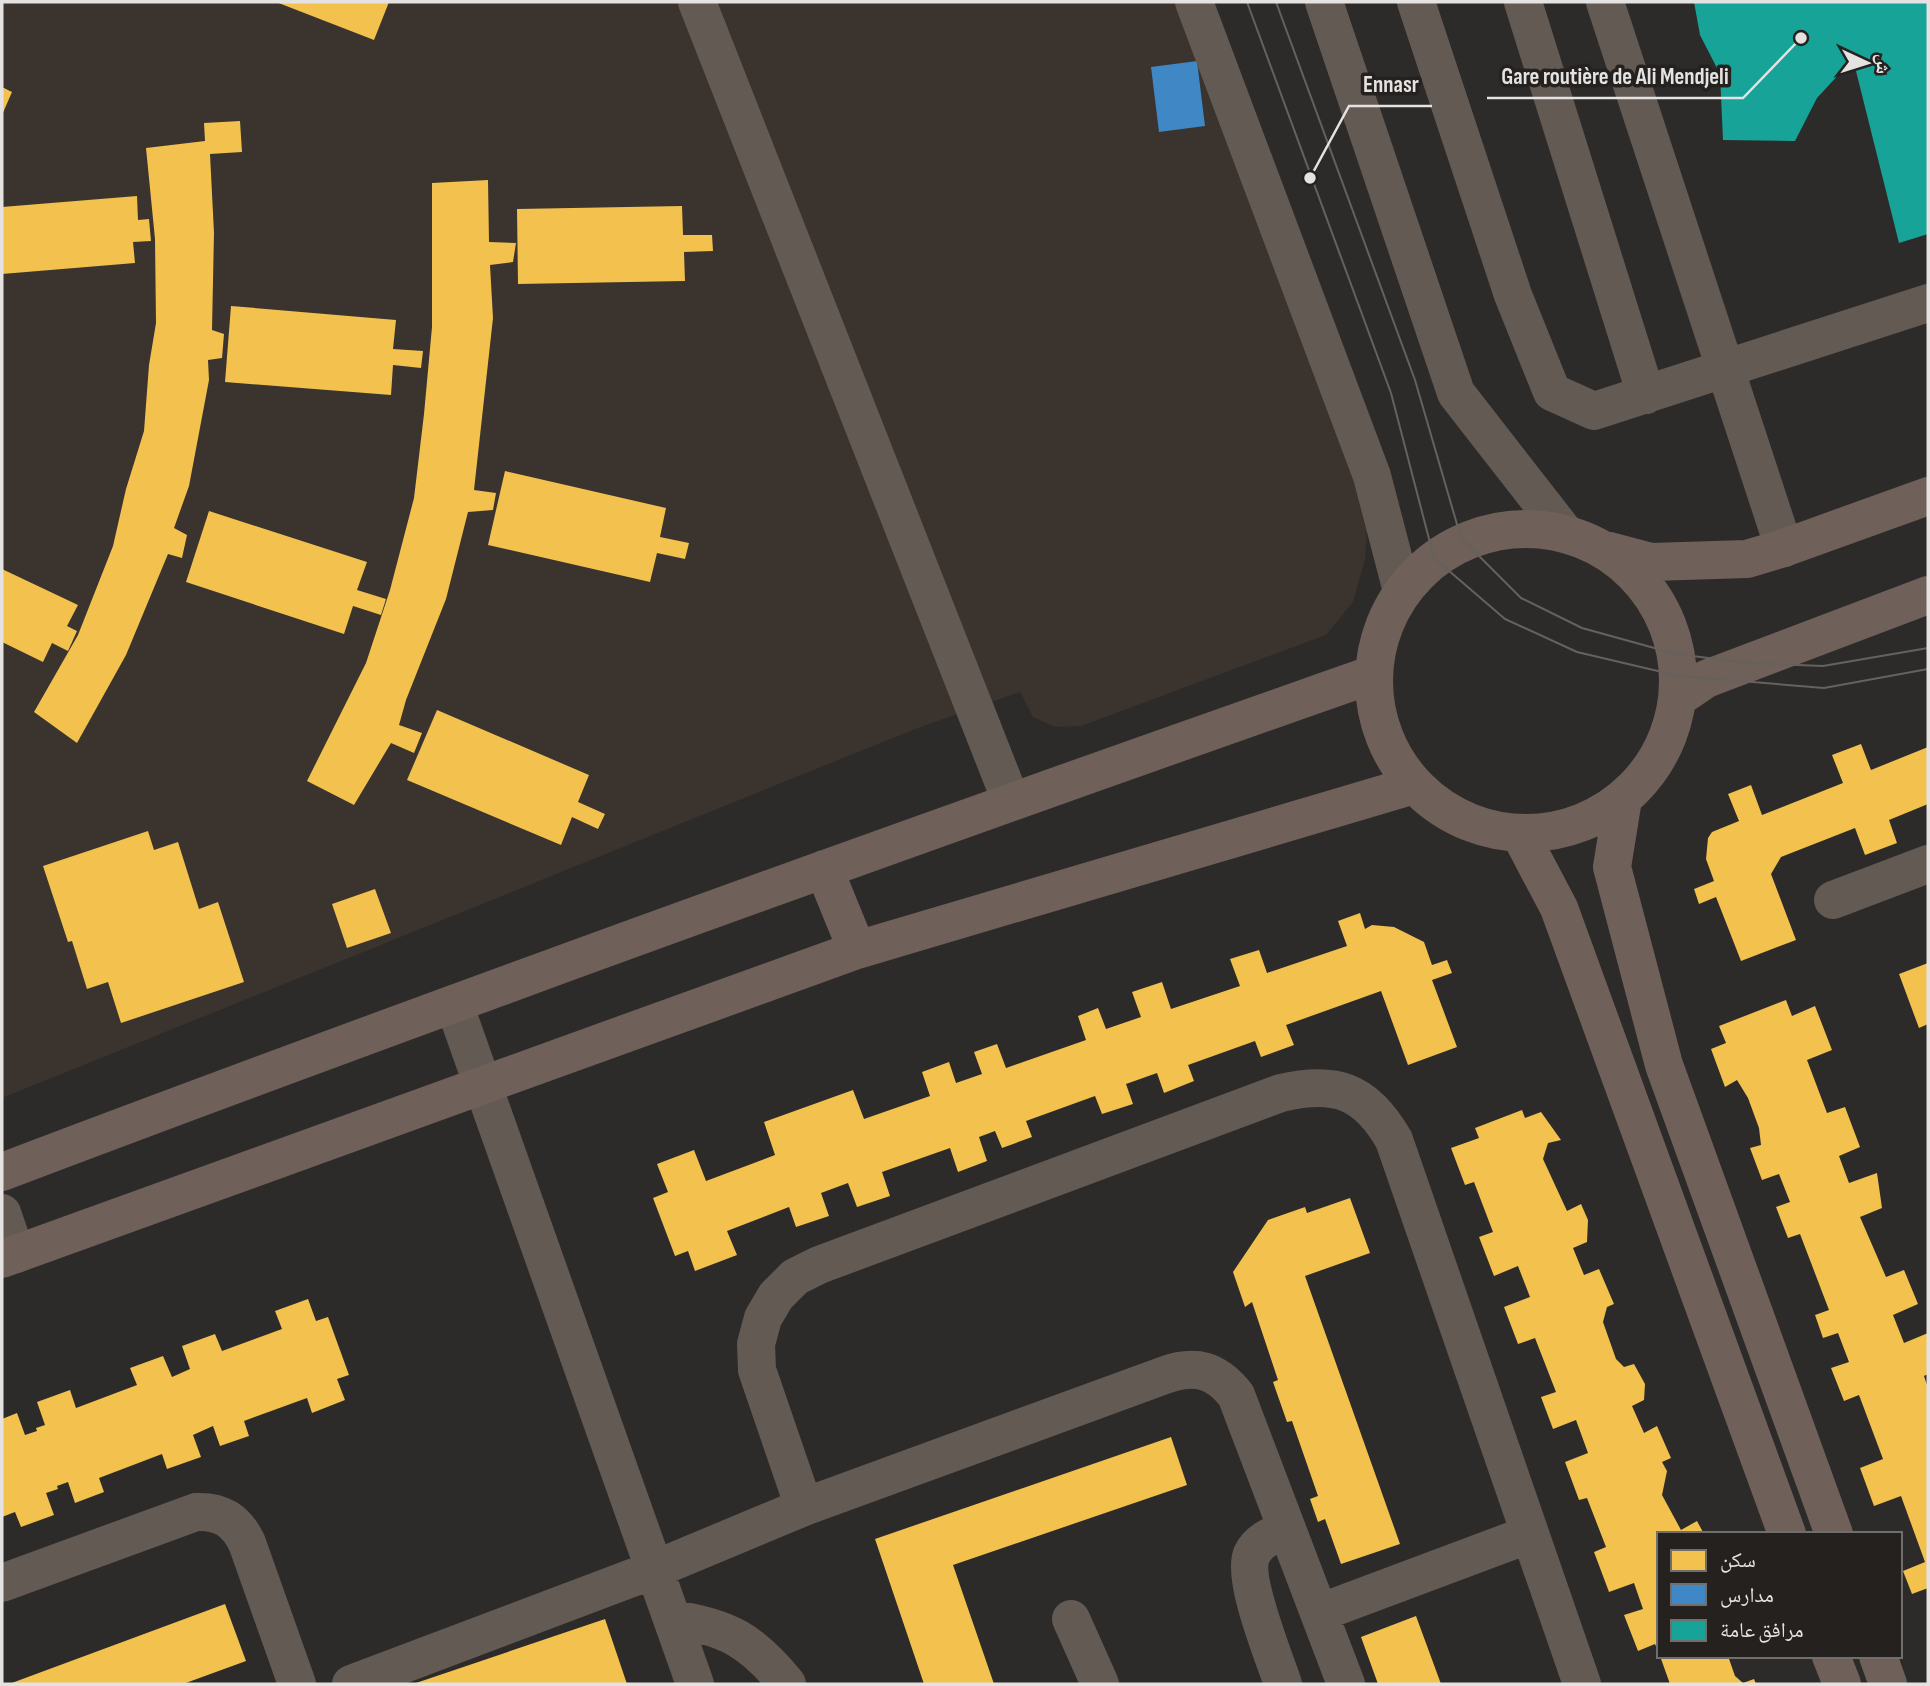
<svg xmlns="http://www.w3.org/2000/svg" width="1930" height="1686" viewBox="0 0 1930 1686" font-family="'Sofia Sans Condensed','Noto Naskh Arabic',sans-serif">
	<rect width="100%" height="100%" fill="#2d2b29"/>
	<path fill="#3a332e" d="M2,2H1185L1368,517L1365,559L1353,602L1326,635L1081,726L1055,727L1033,717L1020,692L915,729L2,1098Z"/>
	<path fill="#f2c14e" d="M276,2H389L374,40Z
		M2,87L12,92L2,115Z
		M240,121L242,152L210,154L214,233L212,330L224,334L222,358L208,360L209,380L189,486L174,528L187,535L182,558L168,554L126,655L77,743L34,712L78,635L113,546L126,489L144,431L149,365L156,323L155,239L146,148L205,141L204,123Z
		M488,180L489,242L516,243L513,262L490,265L493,318L474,490L496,493L493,510L468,512L446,599L406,700L399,725L422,733L414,753L391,743L354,805L307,781L366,663L390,590L414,498L424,414L432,327V183Z
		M137,196L138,220L149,219L151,241L133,242L135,263L2,274V207Z
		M682,206L683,235H712L713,251L684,252L685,281L518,284L517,209Z
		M231,306L396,320L393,349L423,351L421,368L393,365L391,395L225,382Z
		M505,471L666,508L660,537L689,543L685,559L657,553L650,582L488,545Z
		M209,511L367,562L357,590L386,599L381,615L353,606L344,634L186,582Z
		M2,569L78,605L67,626L77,631L68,651L52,643L43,662L2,642Z
		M437,710L589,775L578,802L605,814L598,829L572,817L561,845L407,780Z
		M1861,744L1871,770L1928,747V804L1889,820L1897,843L1865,855L1855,828L1781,857L1771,874L1796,940L1741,961L1716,897L1699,904L1694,889L1714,881L1706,859L1708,838L1712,832L1739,821L1728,794L1751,785L1762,815L1843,783L1832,755Z
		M148,831L154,850L178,842L199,909L218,902L244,982L121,1023L108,982L87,989L72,941L68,942L43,866Z
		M375,889L391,933L347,948L332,904Z
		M1360,913L1365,929L1372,925L1394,927L1424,942L1432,965L1447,960L1452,973L1432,980L1457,1047L1408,1065L1381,991L1286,1025L1294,1045L1261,1057L1255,1041L1188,1065L1194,1081L1164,1093L1157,1073L1126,1084L1133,1104L1102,1114L1095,1096L1026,1121L1032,1137L1002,1148L995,1131L979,1137L987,1161L958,1172L950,1148L882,1172L890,1196L857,1207L848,1183L821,1193L829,1216L796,1227L789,1207L727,1231L737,1255L695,1271L688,1251L675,1256L653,1198L668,1192L657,1164L694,1150L706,1181L775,1155L764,1122L853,1090L864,1119L930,1096L922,1072L949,1062L956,1083L982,1074L974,1052L997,1044L1006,1068L1086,1040L1078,1016L1098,1008L1106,1029L1141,1017L1132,992L1162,982L1171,1009L1240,986L1230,959L1259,950L1267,973L1347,946L1338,921Z
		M1928,963V1024L1919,1028L1899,974Z
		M1786,1000L1792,1016L1815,1006L1832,1050L1807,1060L1827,1113L1845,1107L1860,1147L1839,1156L1849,1183L1877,1173L1882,1208L1860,1217L1886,1277L1904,1270L1918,1304L1893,1315L1904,1343L1928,1333V1374L1924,1376L1928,1388V1588L1912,1594L1903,1571L1925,1562L1901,1496L1874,1506L1860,1468L1883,1459L1859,1395L1844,1401L1831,1368L1849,1362L1838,1333L1823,1338L1815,1315L1829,1310L1800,1234L1788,1238L1776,1207L1790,1202L1779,1174L1762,1180L1750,1148L1761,1145L1759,1128L1748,1098L1737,1080L1725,1087L1711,1049L1726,1043L1719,1026Z
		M1522,1110L1525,1118L1541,1112L1561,1140L1548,1143L1543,1159L1567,1211L1581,1204L1588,1220L1587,1242L1573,1248L1584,1275L1599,1269L1614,1304L1607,1307L1603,1322L1616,1359L1624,1367L1634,1364L1645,1384L1644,1400L1632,1406L1644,1433L1657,1426L1671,1458L1662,1462L1667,1471L1662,1495L1681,1530L1697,1521L1704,1534H1659V1653L1655,1644L1638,1651L1624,1615L1643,1609L1634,1583L1609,1592L1594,1552L1606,1547L1587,1498L1579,1500L1565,1462L1588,1453L1576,1420L1553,1429L1541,1397L1556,1392L1535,1338L1518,1344L1504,1307L1530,1297L1518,1266L1494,1276L1479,1237L1493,1232L1474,1182L1465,1185L1451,1148L1479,1138L1475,1128Z
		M1350,1198L1370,1253L1305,1276L1400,1544L1341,1564L1325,1519L1318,1522L1310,1499L1318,1496L1292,1421L1287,1422L1273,1382L1278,1380L1252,1302L1245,1307L1233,1272L1268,1220L1305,1207L1307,1213Z
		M308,1299L316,1321L328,1317L349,1375L337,1379L345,1400L312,1413L307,1398L244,1421L249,1436L220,1446L213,1426L193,1435L201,1457L167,1469L162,1454L99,1478L104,1492L75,1503L68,1482L57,1486L58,1489L46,1493L54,1515L21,1527L15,1512L2,1517V1419L17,1413L25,1435L37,1431L36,1428L45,1425L37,1402L70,1390L76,1408L137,1385L130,1368L163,1356L172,1377L190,1369L182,1346L215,1334L222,1351L282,1329L275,1311Z
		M1171,1437L1187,1485L953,1565L994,1684H924L875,1539Z
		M225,1604L246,1661L183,1684H9Z
		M1416,1616L1441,1684H1378L1361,1637Z
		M605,1619L627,1684H413Z
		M1660,1656H1728L1735,1676L1743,1683L1754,1679L1756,1684H1670Z"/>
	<path fill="#3f88c5" d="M1197,61L1205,126L1159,132L1151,67Z"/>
	<path fill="#17a398" d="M1694,2H1928V234L1899,243L1853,59L1817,98L1795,141L1723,140L1720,74L1700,35Z"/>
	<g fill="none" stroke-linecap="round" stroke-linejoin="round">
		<path stroke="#645a54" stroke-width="38" d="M697,2L1011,801
			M1194,2L1372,476L1402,591
			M1324,2L1456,393L1565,533
			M1416,2L1513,295L1552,392L1594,411L1928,303
			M1523,2L1646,395
			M1605,2L1784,548
			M1833,900L1928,864
			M454,1004L695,1684
			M2,1213L16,1254
			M804,1507L757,1370L756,1344L763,1318L776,1296L795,1277L819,1265L1281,1093C1336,1080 1366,1091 1394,1140L1582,1684
			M2,1583L196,1512C221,1511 236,1520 247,1543L297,1684
			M1319,1613L1530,1534
			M672,1619C728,1627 752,1641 787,1684
			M1071,1619L1100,1684
			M351,1684L653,1570L804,1507L1165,1375C1196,1364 1216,1370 1236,1395L1346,1684
			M1283,1684C1274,1657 1241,1577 1252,1554C1259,1540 1273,1535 1287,1529"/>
		<path stroke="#6f6159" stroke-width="38" d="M1374 681a152 152 0 1 1 304 0a152 152 0 1 1-304 0Z
			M1610,551L1651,562L1747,559L1784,548L1928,496
			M1678,698L1706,679L1928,595
			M1623,799L1612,867L1664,1065L1834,1534
			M1520,834L1559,908L1787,1534
			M824,869L857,950
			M2,1172C457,1000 915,835 1374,674
			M2,1259L857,950L1414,785
			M1831,1656L1842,1684
			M1878,1656L1888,1684"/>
		<path stroke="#66615e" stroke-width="2" d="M1247,2L1391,393L1434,558L1505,619L1577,652L1679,676L1824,688L1928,669
			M1276,2L1415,380L1461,538L1521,598L1582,628L1676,654L1749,663L1823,666L1928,648"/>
	</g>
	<path fill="none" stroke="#e5e3e2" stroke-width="2.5" d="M1801 38L1743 98H1487M1310 178L1349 106H1432"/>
	<g fill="#e5e3e2" stroke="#24211f" stroke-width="2.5">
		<circle cx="1801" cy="38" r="7"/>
		<circle cx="1310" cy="178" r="7"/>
	</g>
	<g font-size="23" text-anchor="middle" font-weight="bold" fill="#e5e3e2" stroke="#24211f" stroke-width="7" stroke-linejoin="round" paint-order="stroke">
		<text x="1615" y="84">Gare routière de Ali Mendjeli</text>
		<text x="1391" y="92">Ennasr</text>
	</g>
	<rect width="1930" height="1686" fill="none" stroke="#e5e3e2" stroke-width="7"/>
	<rect x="1657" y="1532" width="245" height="126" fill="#24211f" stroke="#716f6d" stroke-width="2"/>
	<rect x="1671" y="1550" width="35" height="21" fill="#f2c14e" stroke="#716f6d" stroke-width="2"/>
	<text x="1720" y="1567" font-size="21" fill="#e5e3e2">سكن</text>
	<rect x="1671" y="1584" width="35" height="21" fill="#3f88c5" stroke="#716f6d" stroke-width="2"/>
	<text x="1720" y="1602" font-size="21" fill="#e5e3e2">مدارس</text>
	<rect x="1671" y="1620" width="35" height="21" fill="#17a398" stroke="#716f6d" stroke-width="2"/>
	<text x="1720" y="1637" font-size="21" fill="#e5e3e2">مرافق عامة</text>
	<g transform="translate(1867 63) rotate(94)" stroke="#24211f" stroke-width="5" paint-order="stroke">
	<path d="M0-5L12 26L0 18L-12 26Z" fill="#e5e3e2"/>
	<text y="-10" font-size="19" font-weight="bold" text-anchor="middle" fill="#e5e3e2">ش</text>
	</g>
</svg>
